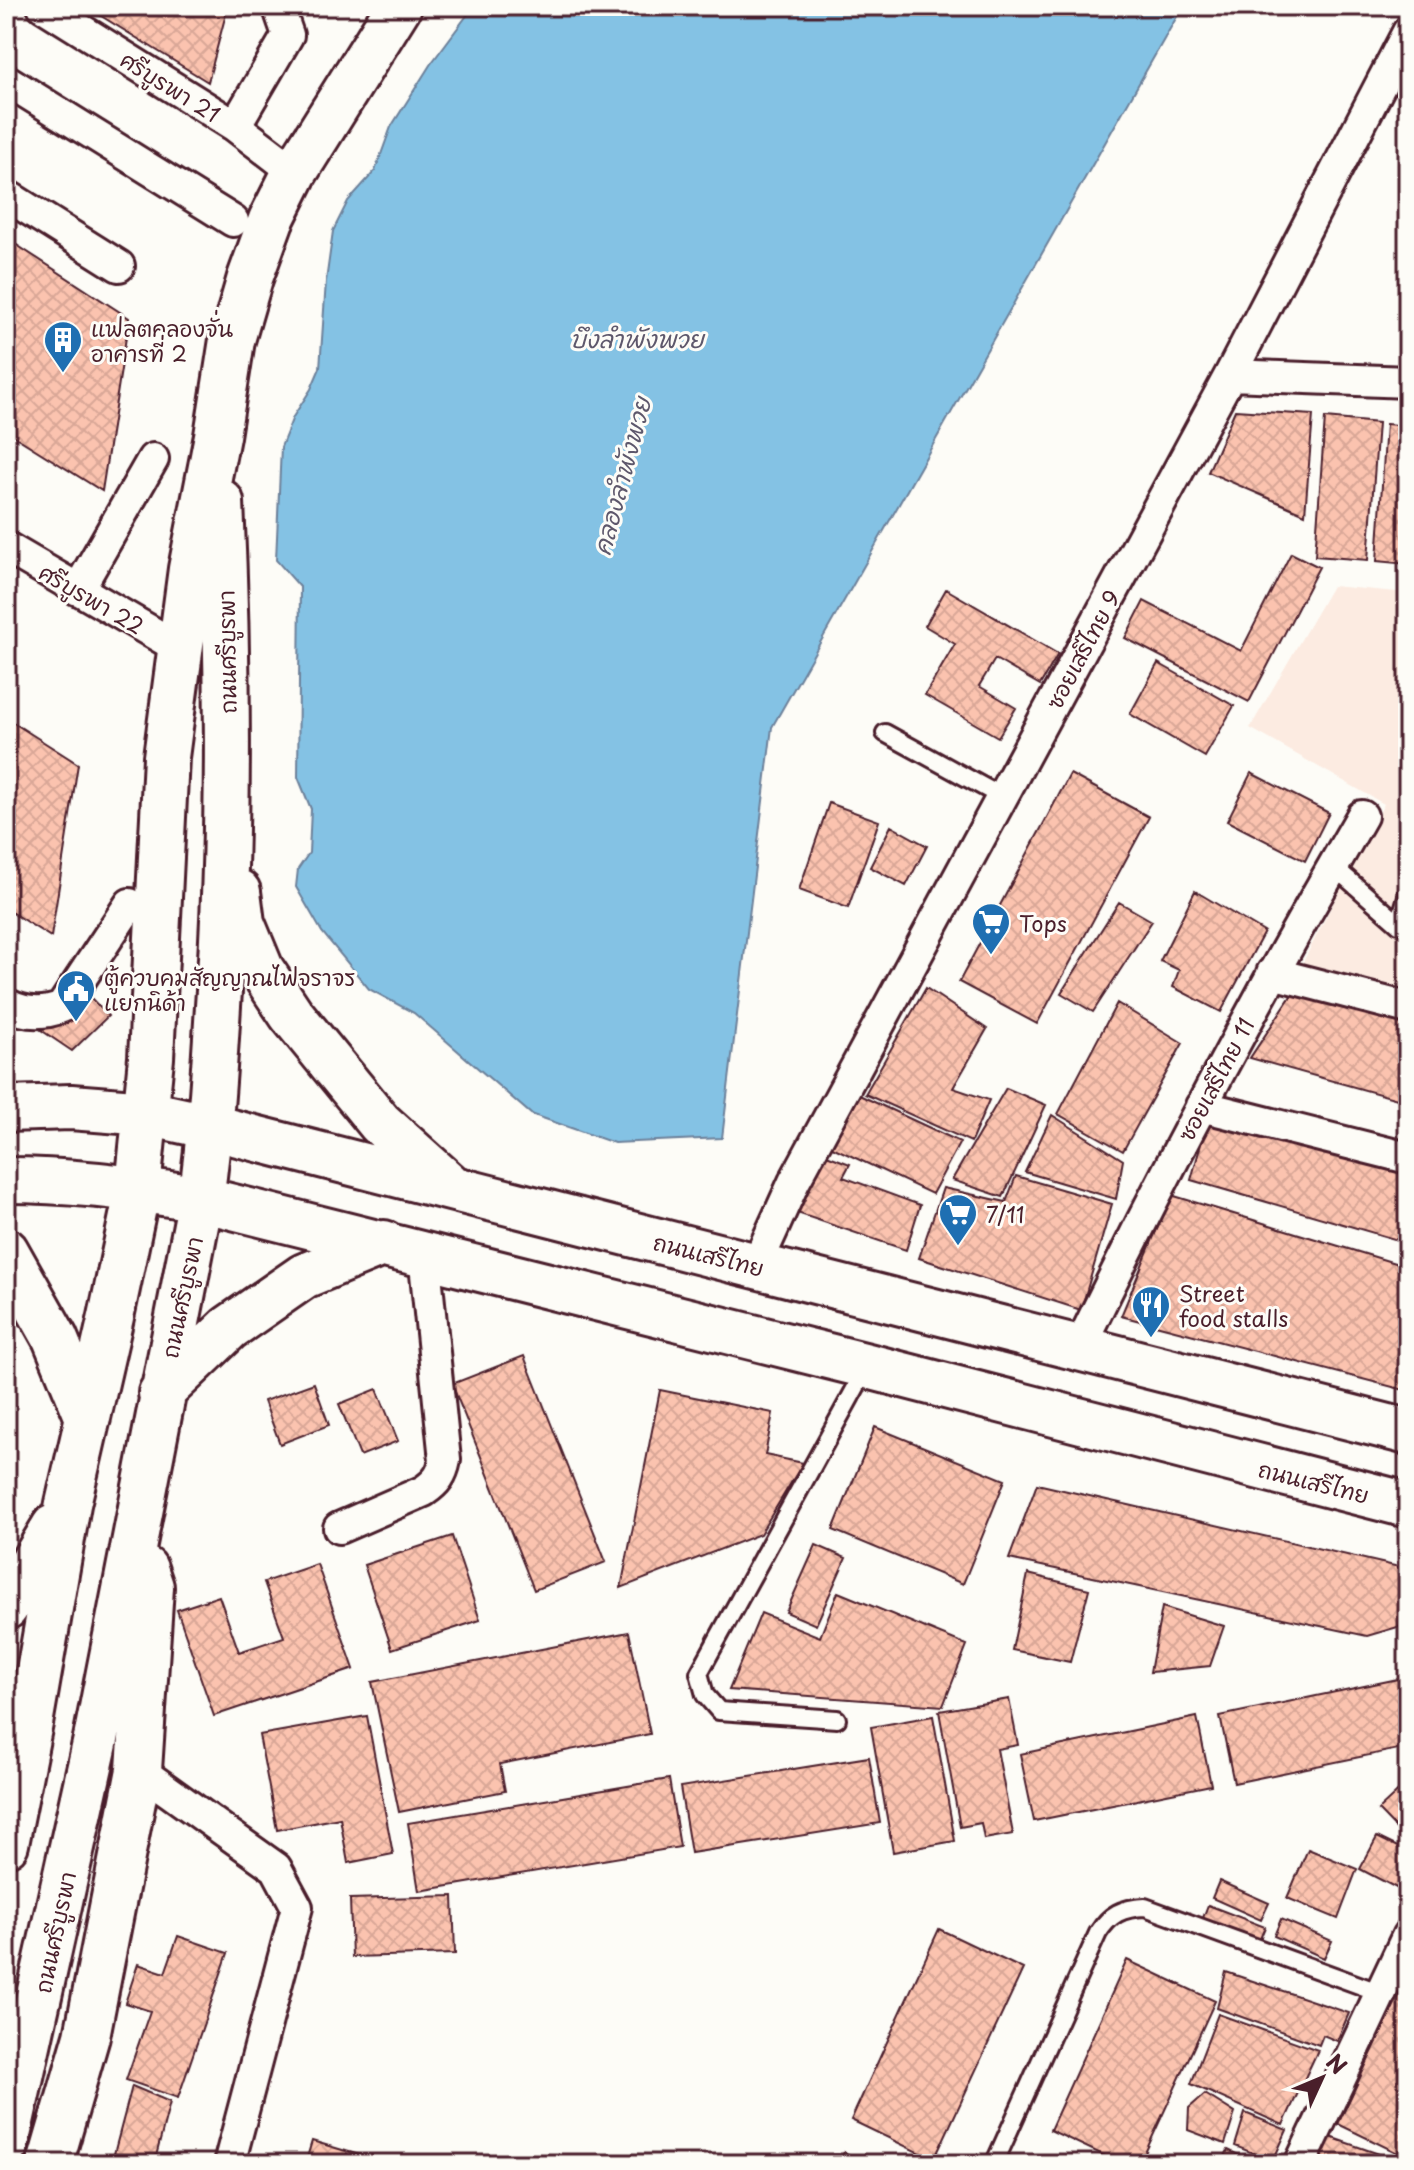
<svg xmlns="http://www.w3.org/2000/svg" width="1414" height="2170" viewBox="0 0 1414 2170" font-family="'Playpen Sans','Playpen Sans Thai',sans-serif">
	<defs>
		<pattern id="building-cross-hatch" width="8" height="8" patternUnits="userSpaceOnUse" patternTransform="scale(2)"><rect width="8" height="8" fill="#fbc3af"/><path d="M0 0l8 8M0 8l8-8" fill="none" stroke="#d9a797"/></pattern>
	</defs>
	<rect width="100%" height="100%" fill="#fdfcf7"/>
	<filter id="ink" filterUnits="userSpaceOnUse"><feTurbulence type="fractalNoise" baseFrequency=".0125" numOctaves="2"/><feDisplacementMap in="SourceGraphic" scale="16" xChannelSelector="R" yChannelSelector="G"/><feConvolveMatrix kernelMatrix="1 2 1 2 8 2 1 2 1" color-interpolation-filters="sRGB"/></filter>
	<g filter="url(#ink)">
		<path fill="#fcebe1" d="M1332,586L1408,593V992L1302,964L1384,804L1250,728Z"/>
		<path fill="#84c2e4" stroke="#6d819a" stroke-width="2" d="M474,6H1183L772,727L722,1138L614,1143L531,1114L414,1013L369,989L322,932L296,887L298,869L309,853L311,809L298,777L300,587L276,560L281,447L293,417L311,389L320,368L326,281L333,231L348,201L375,171L391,127L430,65Z"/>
		<path fill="url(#building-cross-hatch)" stroke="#4a1f2b" stroke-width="2" d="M85,6H228L208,82Z
			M6,238L129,318L102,491L6,431Z
			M1235,410L1313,415L1305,514L1208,472Z
			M1325,418L1378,423L1368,560L1315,556Z
			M1386,424L1408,426V564L1377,561Z
			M1291,553L1319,567L1249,702L1125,638L1144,601L1241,651Z
			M946,589L1058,654L1040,685L995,659L979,686L1016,708L998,737L925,695L955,644L925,626Z
			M1158,663L1234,706L1205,757L1130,714Z
			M6,718L78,764L51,937L6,909Z
			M1251,773L1329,813L1305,861L1227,821Z
			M1070,774L1149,817L1037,1024L959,982Z
			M829,803L879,821L848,908L799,890Z
			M891,826L927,846L906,886L870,867Z
			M1195,891L1264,932L1221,1012L1173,987L1179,970L1160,961Z
			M1119,902L1152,921L1093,1012L1061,993Z
			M926,988L987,1029L953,1088L989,1100L971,1142L865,1094Z
			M1293,993L1408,1024V1102L1250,1058Z
			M89,996L108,1016L72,1051L41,1030Z
			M1117,1003L1183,1043L1123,1151L1058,1114Z
			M1006,1088L1046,1105L1003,1197L952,1180Z
			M857,1094L960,1142L932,1194L830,1146Z
			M1052,1115L1123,1160L1116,1199L1025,1172Z
			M1209,1115L1408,1173V1243L1191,1180Z
			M824,1154L850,1164L843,1177L920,1205L906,1250L794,1212Z
			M1016,1176L1112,1204L1081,1310L919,1258L943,1188L1006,1202Z
			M1171,1195L1408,1267V1391L1121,1316Z
			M524,1356L606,1562L534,1590L452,1384Z
			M314,1383L329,1425L280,1444L264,1401Z
			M377,1389L398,1441L360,1456L339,1404Z
			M660,1390L773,1413L765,1455L803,1463L760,1534L621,1588Z
			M875,1427L1005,1480L963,1584L833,1530Z
			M1037,1484L1408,1569V1624L1367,1636L1009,1559Z
			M452,1536L480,1620L392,1649L364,1565Z
			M816,1545L846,1558L816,1625L786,1612Z
			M317,1564L354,1669L214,1716L177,1610L219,1596L239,1652L284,1637L264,1582Z
			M1028,1574L1089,1589L1070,1662L1012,1650Z
			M838,1592L967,1645L943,1706L729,1690L761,1613L820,1637Z
			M1162,1607L1224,1626L1210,1666L1150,1672Z
			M629,1632L650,1734L500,1764L505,1791L399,1812L372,1682Z
			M1398,1679L1408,1726V1747L1234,1783L1220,1716Z
			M1009,1699L1018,1745L997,1749L1013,1834L984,1839L981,1823L960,1827L939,1711Z
			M367,1716L393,1854L348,1863L340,1818L277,1830L259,1735Z
			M933,1716L955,1841L893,1852L871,1727Z
			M1197,1717L1211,1785L1034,1821L1020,1754Z
			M869,1757L880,1823L691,1853L680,1787Z
			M669,1779L680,1847L419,1891L408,1823Z
			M1408,1782V1841L1378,1810Z
			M1377,1837L1408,1852V1894L1360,1869Z
			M1308,1849L1357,1869L1338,1919L1287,1898Z
			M1219,1881L1269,1903L1261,1920L1212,1898Z
			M453,1896L455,1954L352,1957L350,1899Z
			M1208,1905L1265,1927L1257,1946L1201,1923Z
			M1281,1919L1332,1941L1324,1958L1274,1936Z
			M939,1929L1023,1969L934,2160L851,2120Z
			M178,1936L228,1953L178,2098L126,2080L150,2011L125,2003L138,1964L165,1973Z
			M1127,1960L1215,2001L1140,2164H1122L1050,2130Z
			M1226,1972L1349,2013L1337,2041L1323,2035L1319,2045L1217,2008Z
			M1403,1987L1408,1989V2158L1338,2124Z
			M1218,2014L1318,2050L1283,2125L1191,2084Z
			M132,2086L170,2102L154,2164L114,2154Z
			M1205,2094L1235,2113L1225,2144L1188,2130L1189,2108Z
			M1245,2113L1287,2130L1273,2161L1235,2146Z
			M1327,2136L1408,2164H1314Z
			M312,2141L390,2164H305Z
			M1228,2150L1257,2164H1221Z
			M844,2152L867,2164H838Z
			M1189,2156L1221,2164H1186Z"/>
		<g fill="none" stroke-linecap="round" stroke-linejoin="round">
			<g stroke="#4a1f2b" stroke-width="22">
				<path id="lane" d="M885,733L1002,797
					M1333,866L1399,924L1408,926
					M1399,924L1408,893
					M837,1719L719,1711L705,1695L699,1673L867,1367
					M994,2164L1098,1933C1110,1914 1122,1908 1145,1907L1381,1993"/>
			</g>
			<g stroke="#4a1f2b" stroke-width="36">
				<path id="street" d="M43,6L235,126L295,172
					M6,80L233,221
					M235,126L288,35L278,6
					M6,195L119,266
					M1230,375L1408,382
					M6,547L179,648
					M78,590L153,459
					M1272,973L1408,1008
					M6,1004C25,1014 43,1015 62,1007L130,904
					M1201,1106L1408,1158
					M756,1266L794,1182L1230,375L1408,32
					M1079,1348C1167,1167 1261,990 1362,816
					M339,1528L424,1491C437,1482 442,1475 445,1460L424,1254
					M139,1770L276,1868L297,1907L229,2164
					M1300,2164L1408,1935"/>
			</g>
			<g stroke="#4a1f2b" stroke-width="50">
				<path id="secondary" d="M238,892L242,923L261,969L291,1014L380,1123L448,1184
					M6,1109L71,1107L147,1113L211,1127L1408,1432
					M6,1180C72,1180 136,1188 201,1199L868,1366L1408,1505
					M6,1251L55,1338L88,1418
					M161,1393L229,1328L304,1276L384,1243
					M6,1607L54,1527
					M6,1844L31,1718L68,1504L111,1317L138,1188L151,1058L166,757L191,569L217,436L232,340L250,278L271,220L295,172L399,6
					M6,2144L96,1739L201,1199C210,1135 214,1071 218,1006C230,838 229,670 221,502
					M50,2164L87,2036L139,1770L151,1587L145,1569"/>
			</g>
			<use href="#lane" stroke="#fdfcf7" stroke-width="16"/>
			<use href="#street" stroke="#fdfcf7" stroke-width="30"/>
			<use href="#secondary" stroke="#fdfcf7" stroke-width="44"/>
		</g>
	</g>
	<defs>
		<g id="building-pin" transform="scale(2)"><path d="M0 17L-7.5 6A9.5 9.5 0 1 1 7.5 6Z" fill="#1f6fb2" stroke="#fdfcf7"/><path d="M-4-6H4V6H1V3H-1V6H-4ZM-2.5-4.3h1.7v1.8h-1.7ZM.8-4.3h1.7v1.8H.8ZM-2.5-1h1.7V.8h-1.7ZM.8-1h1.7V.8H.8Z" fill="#fff"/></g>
		<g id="supermarket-pin" transform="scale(2)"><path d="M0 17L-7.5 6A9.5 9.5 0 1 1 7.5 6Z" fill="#1f6fb2" stroke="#fdfcf7"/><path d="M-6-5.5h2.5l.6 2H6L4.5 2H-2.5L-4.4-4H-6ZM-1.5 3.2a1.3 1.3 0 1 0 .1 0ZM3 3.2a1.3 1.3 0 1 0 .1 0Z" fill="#fff"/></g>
		<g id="civic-pin" transform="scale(2)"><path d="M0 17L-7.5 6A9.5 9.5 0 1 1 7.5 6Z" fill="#1f6fb2" stroke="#fdfcf7"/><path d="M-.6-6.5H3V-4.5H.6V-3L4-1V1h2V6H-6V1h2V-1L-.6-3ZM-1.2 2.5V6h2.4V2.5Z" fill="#fff"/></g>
		<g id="restaurant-pin" transform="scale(2)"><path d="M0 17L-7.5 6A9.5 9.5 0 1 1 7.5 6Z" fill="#1f6fb2" stroke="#fdfcf7"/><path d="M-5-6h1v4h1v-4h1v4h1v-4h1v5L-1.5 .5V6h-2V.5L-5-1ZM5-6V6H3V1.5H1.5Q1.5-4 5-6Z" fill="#fff"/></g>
	</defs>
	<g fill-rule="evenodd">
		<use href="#building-pin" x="63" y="340"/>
		<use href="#supermarket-pin" x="991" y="922"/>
		<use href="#civic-pin" x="76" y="989"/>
		<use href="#supermarket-pin" x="958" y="1213"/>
		<use href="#restaurant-pin" x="1151" y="1305"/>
	</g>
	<g text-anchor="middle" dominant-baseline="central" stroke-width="6" stroke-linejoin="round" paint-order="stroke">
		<g font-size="22" fill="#4a1f2b" stroke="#fdfcf7">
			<text transform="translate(171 86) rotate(32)">ศรีบูรพา 21</text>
			<text transform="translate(92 598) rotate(30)">ศรีบูรพา 22</text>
			<text transform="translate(1082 649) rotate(-62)">ซอยเสรีไทย 9</text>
			<text transform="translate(226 652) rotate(-91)">ถนนศรีบูรพา</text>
			<text transform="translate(1215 1079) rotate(-62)">ซอยเสรีไทย 11</text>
			<text transform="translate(709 1254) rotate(14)">ถนนเสรีไทย</text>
			<text transform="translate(181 1297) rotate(-78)">ถนนศรีบูรพา</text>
			<text transform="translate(1314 1481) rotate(14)">ถนนเสรีไทย</text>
			<text transform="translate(54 1932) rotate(-78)">ถนนศรีบูรพา</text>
		</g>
		<g font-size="22" fill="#4a1f2b" stroke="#fdfcf7" text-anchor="start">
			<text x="91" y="327">แฟลตคลองจั่น<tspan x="91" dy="25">อาคารที่ 2</tspan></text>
			<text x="1019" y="922">Tops</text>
			<text x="104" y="976">ตู้ควบคุมสัญญาณไฟจราจร<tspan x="104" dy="25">แยกนิด้า</tspan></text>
			<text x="986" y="1213">7/11</text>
			<text x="1179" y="1292">Street<tspan x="1179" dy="25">food stalls</tspan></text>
		</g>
		<g font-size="24" font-style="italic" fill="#5e586c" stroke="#fdfcf7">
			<text x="637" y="338">บึงลำพังพวย</text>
			<text transform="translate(621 476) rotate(-75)">คลองลำพังพวย</text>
		</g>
	</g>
	<rect width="1414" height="2170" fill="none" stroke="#fdfcf7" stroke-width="32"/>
	<rect x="16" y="16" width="1382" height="2138" fill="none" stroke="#4a1f2b" stroke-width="3" filter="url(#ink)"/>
	<g transform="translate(1322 2078) rotate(46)" stroke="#fdfcf7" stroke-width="6" paint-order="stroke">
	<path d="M0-6L14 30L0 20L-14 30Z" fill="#4a1f2b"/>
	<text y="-12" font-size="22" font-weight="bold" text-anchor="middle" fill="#4a1f2b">N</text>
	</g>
</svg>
